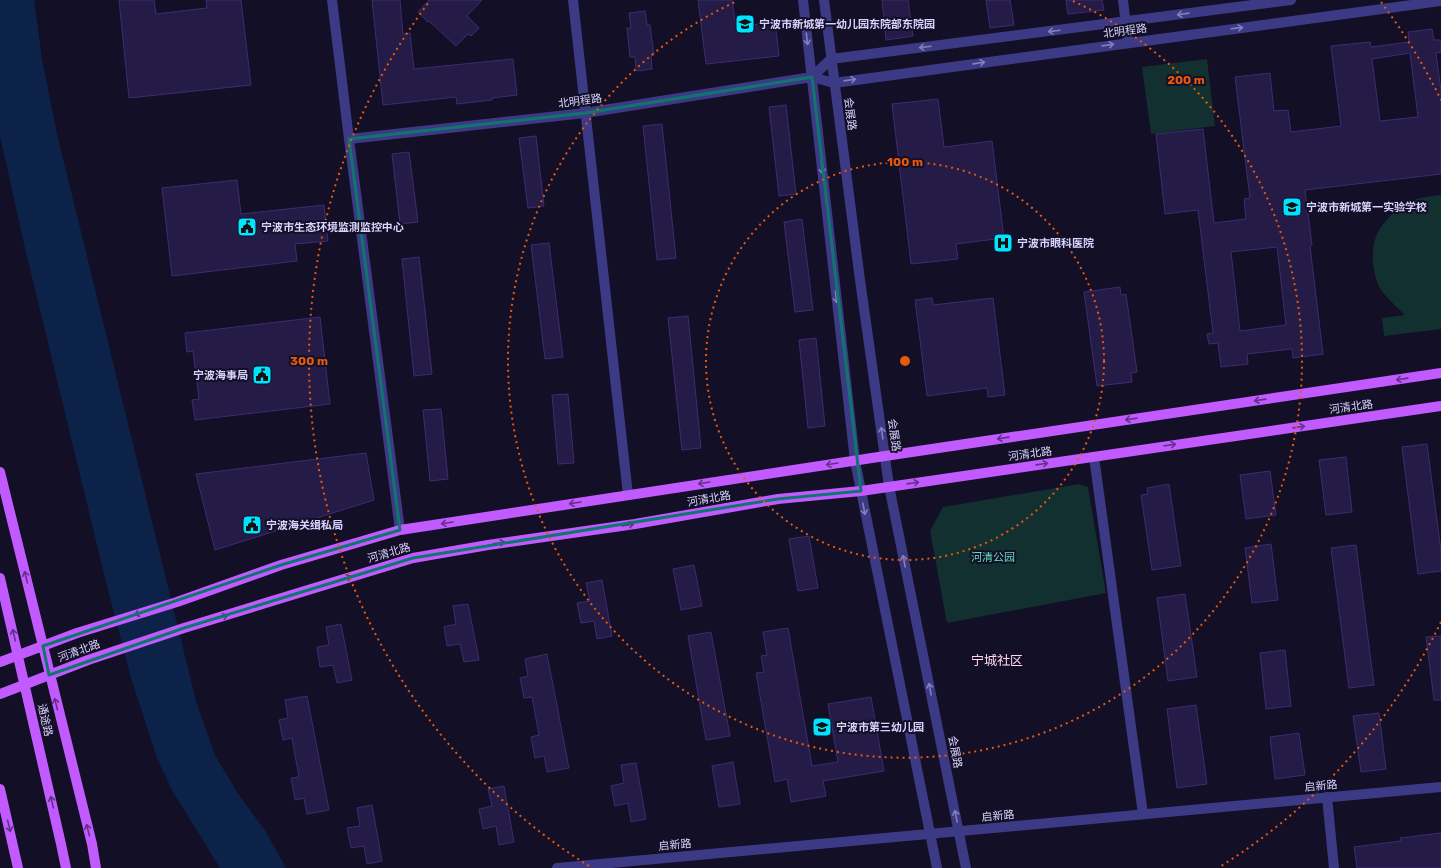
<svg xmlns="http://www.w3.org/2000/svg" width="1441" height="868" viewBox="0 0 1441 868" font-family="Rubik,'Noto Sans SC',sans-serif">
	<rect width="100%" height="100%" fill="#130f26"/>
	<path fill="#12302f" d="M1207,59L1215,126L1151,134L1142,67Z
		M1441,195V329L1384,336L1382,318L1405,315C1396,306 1387,299 1380,288C1372,273 1370,250 1377,234C1381,225 1389,217 1396,211C1399,208 1402,205 1405,203C1417,198 1429,196 1441,195Z
		M1079,484L1088,487L1106,593L947,623L930,531L943,507Z"/>
	<path fill="#0c2248" d="M0,0H34L42,59L57,134L196,701L215,755L237,792L266,832L286,868H220L173,792L157,758L131,678L105,578L25,248L0,136Z"/>
	<path fill="#241b47" stroke="#3b2d73" fill-rule="evenodd" d="M119,0H154L156,14L207,8L206,0H241L251,85L129,98Z
		M372,0H400L403,34L410,33L414,69L513,59L517,95L492,98V100L457,104L456,97L383,105Z
		M429,0H482L467,16L479,28L471,36L468,34L456,46L429,21L428,22L418,12Z
		M698,0H732L736,27L775,22L779,56L706,64Z
		M882,0H908L913,36L886,40Z
		M986,0H1010L1014,25L990,28Z
		M1066,0H1102L1104,10L1068,14Z
		M645,11L647,25H650L654,55L651,56L652,69L636,71L635,57H630L627,28H631L629,13Z
		M1432,29L1434,40H1441V52L1436,53L1441,91V174L1305,190L1312,245L1310,246L1323,354L1293,358L1292,349L1247,354L1248,364L1221,367L1218,343L1209,344L1207,334L1213,333L1198,210L1165,214L1156,134L1203,129L1214,223L1246,219L1244,199L1250,198L1235,77L1270,73L1274,111L1288,110L1291,132L1341,126L1331,46L1370,42L1371,47L1409,42L1408,32ZM1410,53L1418,117L1380,121L1372,59ZM1277,247L1286,325L1240,331L1231,252Z
		M938,99L944,147L992,141L1004,238L956,244L958,259L911,264L892,104Z
		M786,105L796,194L779,196L769,107Z
		M662,124L676,258L657,260L643,126Z
		M536,136L544,206L528,208L519,138Z
		M409,152L418,222L400,224L392,154Z
		M237,180L241,214L324,205L328,241L295,244L297,261L172,276L162,188Z
		M802,219L813,310L795,312L784,222Z
		M549,243L563,357L545,359L531,245Z
		M419,257L432,374L414,376L402,259Z
		M1120,287L1121,295L1126,294L1137,372L1131,373L1132,382L1097,386L1084,292Z
		M932,298L933,305L993,298L1005,395L988,397L987,388L927,396L915,300Z
		M688,316L701,448L682,450L668,318Z
		M320,317L330,404L195,420L192,400L199,399L193,351L187,352L185,333Z
		M816,338L825,426L808,428L799,340Z
		M568,394L574,463L558,464L552,395Z
		M441,409L448,479L430,481L423,410Z
		M1427,444L1441,551V571L1418,574L1402,447Z
		M366,453L374,500L215,550L196,474Z
		M1346,457L1352,512L1326,515L1319,460Z
		M1270,471L1276,515L1246,519L1240,475Z
		M1169,484L1181,566L1152,570L1141,495L1148,494L1147,488Z
		M809,536L818,588L798,591L789,539Z
		M1271,544L1278,600L1252,603L1245,548Z
		M1356,545L1374,685L1349,688L1331,548Z
		M694,565L702,606L681,610L673,569Z
		M602,580L612,636L597,639L594,621L581,623L577,603L590,601L586,583Z
		M1185,594L1197,677L1168,681L1157,598Z
		M468,604L479,660L464,662L460,644L447,646L444,627L456,624L453,606Z
		M341,624L352,680L337,683L333,665L320,667L317,647L329,645L326,627Z
		M788,628L812,766L838,762L828,704L871,697L884,771L823,781L826,796L791,802L787,779L775,782L756,673L764,672L761,656L767,655L763,632Z
		M711,632L730,736L706,740L688,636Z
		M1441,636V700H1434L1426,637Z
		M1285,650L1291,706L1266,709L1260,653Z
		M547,654L569,768L547,772L544,756L535,758L531,737L539,735L532,697L524,698L520,678L528,676L525,659Z
		M307,696L329,810L307,814L304,798L295,800L291,778L299,777L292,738L283,740L279,720L288,718L285,700Z
		M1196,705L1207,784L1177,788L1167,709Z
		M1379,713L1386,769L1361,772L1353,716Z
		M1299,733L1305,775L1275,779L1270,737Z
		M733,762L740,804L719,807L712,766Z
		M636,763L646,819L631,822L628,803L615,806L611,786L624,783L621,765Z
		M504,786L514,842L499,845L496,826L483,829L479,809L492,806L488,789Z
		M372,805L382,861L367,864L364,846L351,848L347,828L360,826L357,808Z
		M1441,833V868H1357L1354,847L1401,841L1400,838Z"/>
	<g fill="none" stroke-linecap="round" stroke-linejoin="round">
		<path stroke="#3d3a85" stroke-width="10" d="M332,0L349,139L400,530
			M573,0L628,495
			M803,0L855,461L937,868
			M824,0L860,280L889,486L966,868
			M1123,0L1128,42
			M812,77L831,59L1291,0
			M349,139L585,113L812,77L834,83L1441,1
			M1094,457L1143,814
			M1327,797L1334,868
			M557,868L1441,787"/>
		<path stroke="#c25bff" stroke-width="10" d="M0,472L92,844L96,868
			M0,578L61,844L66,868
			M0,662L77,633L177,602L281,565L400,530L885,456L1441,373
			M0,694L88,660L184,628L413,558L488,545L635,524L778,499L861,491L1441,406
			M0,789L18,868"/>
	</g>
	<defs><path id="oneway-shaft" d="M-6 0H5M1.5-3L5.5 0L1.5 3" fill="none" stroke-width="1.6" stroke-linecap="round" stroke-linejoin="round"/></defs>
	<g stroke="#837fbc">
		<use href="#oneway-shaft" transform="translate(1183 14) rotate(172)"/>
		<use href="#oneway-shaft" transform="translate(1237 28) rotate(-7)"/>
		<use href="#oneway-shaft" transform="translate(1054 31) rotate(173)"/>
		<use href="#oneway-shaft" transform="translate(807 39) rotate(83)"/>
		<use href="#oneway-shaft" transform="translate(1108 45) rotate(-8)"/>
		<use href="#oneway-shaft" transform="translate(925 47) rotate(173)"/>
		<use href="#oneway-shaft" transform="translate(979 63) rotate(-8)"/>
		<use href="#oneway-shaft" transform="translate(850 80) rotate(-8)"/>
		<use href="#oneway-shaft" transform="translate(822 168) rotate(84)"/>
		<use href="#oneway-shaft" transform="translate(836 297) rotate(84)"/>
		<use href="#oneway-shaft" transform="translate(882 433) rotate(-98)"/>
		<use href="#oneway-shaft" transform="translate(864 509) rotate(79)"/>
		<use href="#oneway-shaft" transform="translate(904 561) rotate(-101)"/>
		<use href="#oneway-shaft" transform="translate(930 689) rotate(-101)"/>
		<use href="#oneway-shaft" transform="translate(956 816) rotate(-101)"/>
	</g>
	<g stroke="#623188">
		<use href="#oneway-shaft" transform="translate(1402 379) rotate(172)"/>
		<use href="#oneway-shaft" transform="translate(1260 400) rotate(172)"/>
		<use href="#oneway-shaft" transform="translate(1131 419) rotate(172)"/>
		<use href="#oneway-shaft" transform="translate(1299 427) rotate(-8)"/>
		<use href="#oneway-shaft" transform="translate(1003 438) rotate(172)"/>
		<use href="#oneway-shaft" transform="translate(1170 445) rotate(-8)"/>
		<use href="#oneway-shaft" transform="translate(832 464) rotate(171)"/>
		<use href="#oneway-shaft" transform="translate(1042 464) rotate(-8)"/>
		<use href="#oneway-shaft" transform="translate(704 483) rotate(171)"/>
		<use href="#oneway-shaft" transform="translate(913 483) rotate(-8)"/>
		<use href="#oneway-shaft" transform="translate(575 503) rotate(171)"/>
		<use href="#oneway-shaft" transform="translate(447 523) rotate(171)"/>
		<use href="#oneway-shaft" transform="translate(628 525) rotate(-8)"/>
		<use href="#oneway-shaft" transform="translate(499 543) rotate(-8)"/>
		<use href="#oneway-shaft" transform="translate(26 577) rotate(-104)"/>
		<use href="#oneway-shaft" transform="translate(346 578) rotate(-17)"/>
		<use href="#oneway-shaft" transform="translate(140 613) rotate(162)"/>
		<use href="#oneway-shaft" transform="translate(222 617) rotate(-17)"/>
		<use href="#oneway-shaft" transform="translate(14 635) rotate(-103)"/>
		<use href="#oneway-shaft" transform="translate(56 704) rotate(-104)"/>
		<use href="#oneway-shaft" transform="translate(52 802) rotate(-103)"/>
		<use href="#oneway-shaft" transform="translate(9 826) rotate(76)"/>
		<use href="#oneway-shaft" transform="translate(88 830) rotate(-104)"/>
	</g>
	<path fill="none" stroke="#0f766e" stroke-width="3" stroke-linejoin="round" d="M812,77L861,491L778,499L413,558L184,628L49,675L43,646L281,565L400,530L349,139L585,113Z"/>
	<g fill="none" stroke="#e8590c" stroke-width="2" stroke-dasharray="2 4">
		<circle cx="905" cy="361" r="199"/>
		<path d="M1073 1A397 397 0 1 1 737 1"/>
		<path d="M1441 622A596 596 0 0 1 1221 866M589 866A596 596 0 0 1 429 2M1381 2A596 596 0 0 1 1441 100"/>
	</g>
	<defs>
		<g id="school-square" transform="scale(1)"><rect x="-9" y="-9" width="18" height="18" rx="4" fill="#00e5ff" stroke="#130f26"/><path d="M0-5L7-2L0 1L-7-2ZM-4 1L0 2.5L4 1V4Q0 6-4 4Z" fill="#111"/></g>
		<g id="civic-square" transform="scale(1)"><rect x="-9" y="-9" width="18" height="18" rx="4" fill="#00e5ff" stroke="#130f26"/><path d="M-.6-6.5H3V-4.5H.6V-3L4-1V1h2V6H-6V1h2V-1L-.6-3ZM-1.2 2.5V6h2.4V2.5Z" fill="#111"/></g>
		<g id="hospital-square" transform="scale(1)"><rect x="-9" y="-9" width="18" height="18" rx="4" fill="#00e5ff" stroke="#130f26"/><path d="M-5-5h3v3.5h4V-5h3V5h-3V1.5h-4V5h-3Z" fill="#111"/></g>
	</defs>
	<g fill-rule="evenodd">
		<use href="#school-square" x="745" y="24"/>
		<use href="#school-square" x="1292" y="207"/>
		<use href="#civic-square" x="247" y="227"/>
		<use href="#hospital-square" x="1003" y="243"/>
		<use href="#civic-square" x="262" y="375"/>
		<use href="#civic-square" x="252" y="525"/>
		<use href="#school-square" x="822" y="727"/>
	</g>
	<g text-anchor="middle" dominant-baseline="central" stroke-width="4" stroke-linejoin="round" paint-order="stroke">
		<g font-size="11" font-weight="bold" fill="#d9d4ff" stroke="#130f26" text-anchor="start">
			<text x="759" y="24">宁波市新城第一幼儿园东院部东院园</text>
			<text x="1306" y="207">宁波市新城第一实验学校</text>
			<text x="261" y="227">宁波市生态环境监测监控中心</text>
			<text x="1017" y="243">宁波市眼科医院</text>
			<text x="248" y="375" text-anchor="end">宁波海事局</text>
			<text x="266" y="525">宁波海关缉私局</text>
			<text x="836" y="727">宁波市第三幼儿园</text>
		</g>
		<g font-size="11" fill="#d9d4ff" stroke="#130f26">
			<text transform="translate(1125 31) rotate(-8)">北明程路</text>
			<text transform="translate(580 101) rotate(-8)">北明程路</text>
			<text transform="translate(850 114) rotate(83)">会展路</text>
			<text transform="translate(1351 407) rotate(-8)">河清北路</text>
			<text transform="translate(894 435) rotate(82)">会展路</text>
			<text transform="translate(1030 454) rotate(-8)">河清北路</text>
			<text transform="translate(709 499) rotate(-10)">河清北路</text>
			<text transform="translate(389 553) rotate(-16)">河清北路</text>
			<text transform="translate(79 651) rotate(-20)">河清北路</text>
			<text transform="translate(45 720) rotate(77)">通途路</text>
			<text transform="translate(955 752) rotate(79)">会展路</text>
			<text transform="translate(1321 786) rotate(-5)">启新路</text>
			<text transform="translate(998 816) rotate(-5)">启新路</text>
			<text transform="translate(675 845) rotate(-5)">启新路</text>
		</g>
		<g font-size="11" fill="#5fe0c0" stroke="#130f26">
			<text x="993" y="557">河清公园</text>
		</g>
		<g font-size="13" fill="#ffd6f0" stroke="#130f26">
			<text x="997" y="660">宁城社区</text>
		</g>
	</g>
	<circle cx="905" cy="361" r="6" fill="#e8590c" stroke="#130f26" stroke-width="2"/>
	<g font-size="12" text-anchor="middle" font-weight="bold" fill="#e8590c" stroke="#130f26" stroke-width="4" stroke-linejoin="round" paint-order="stroke">
		<text x="1186" y="84">200 m</text>
		<text x="905" y="166">100 m</text>
		<text x="309" y="365">300 m</text>
	</g>
</svg>
